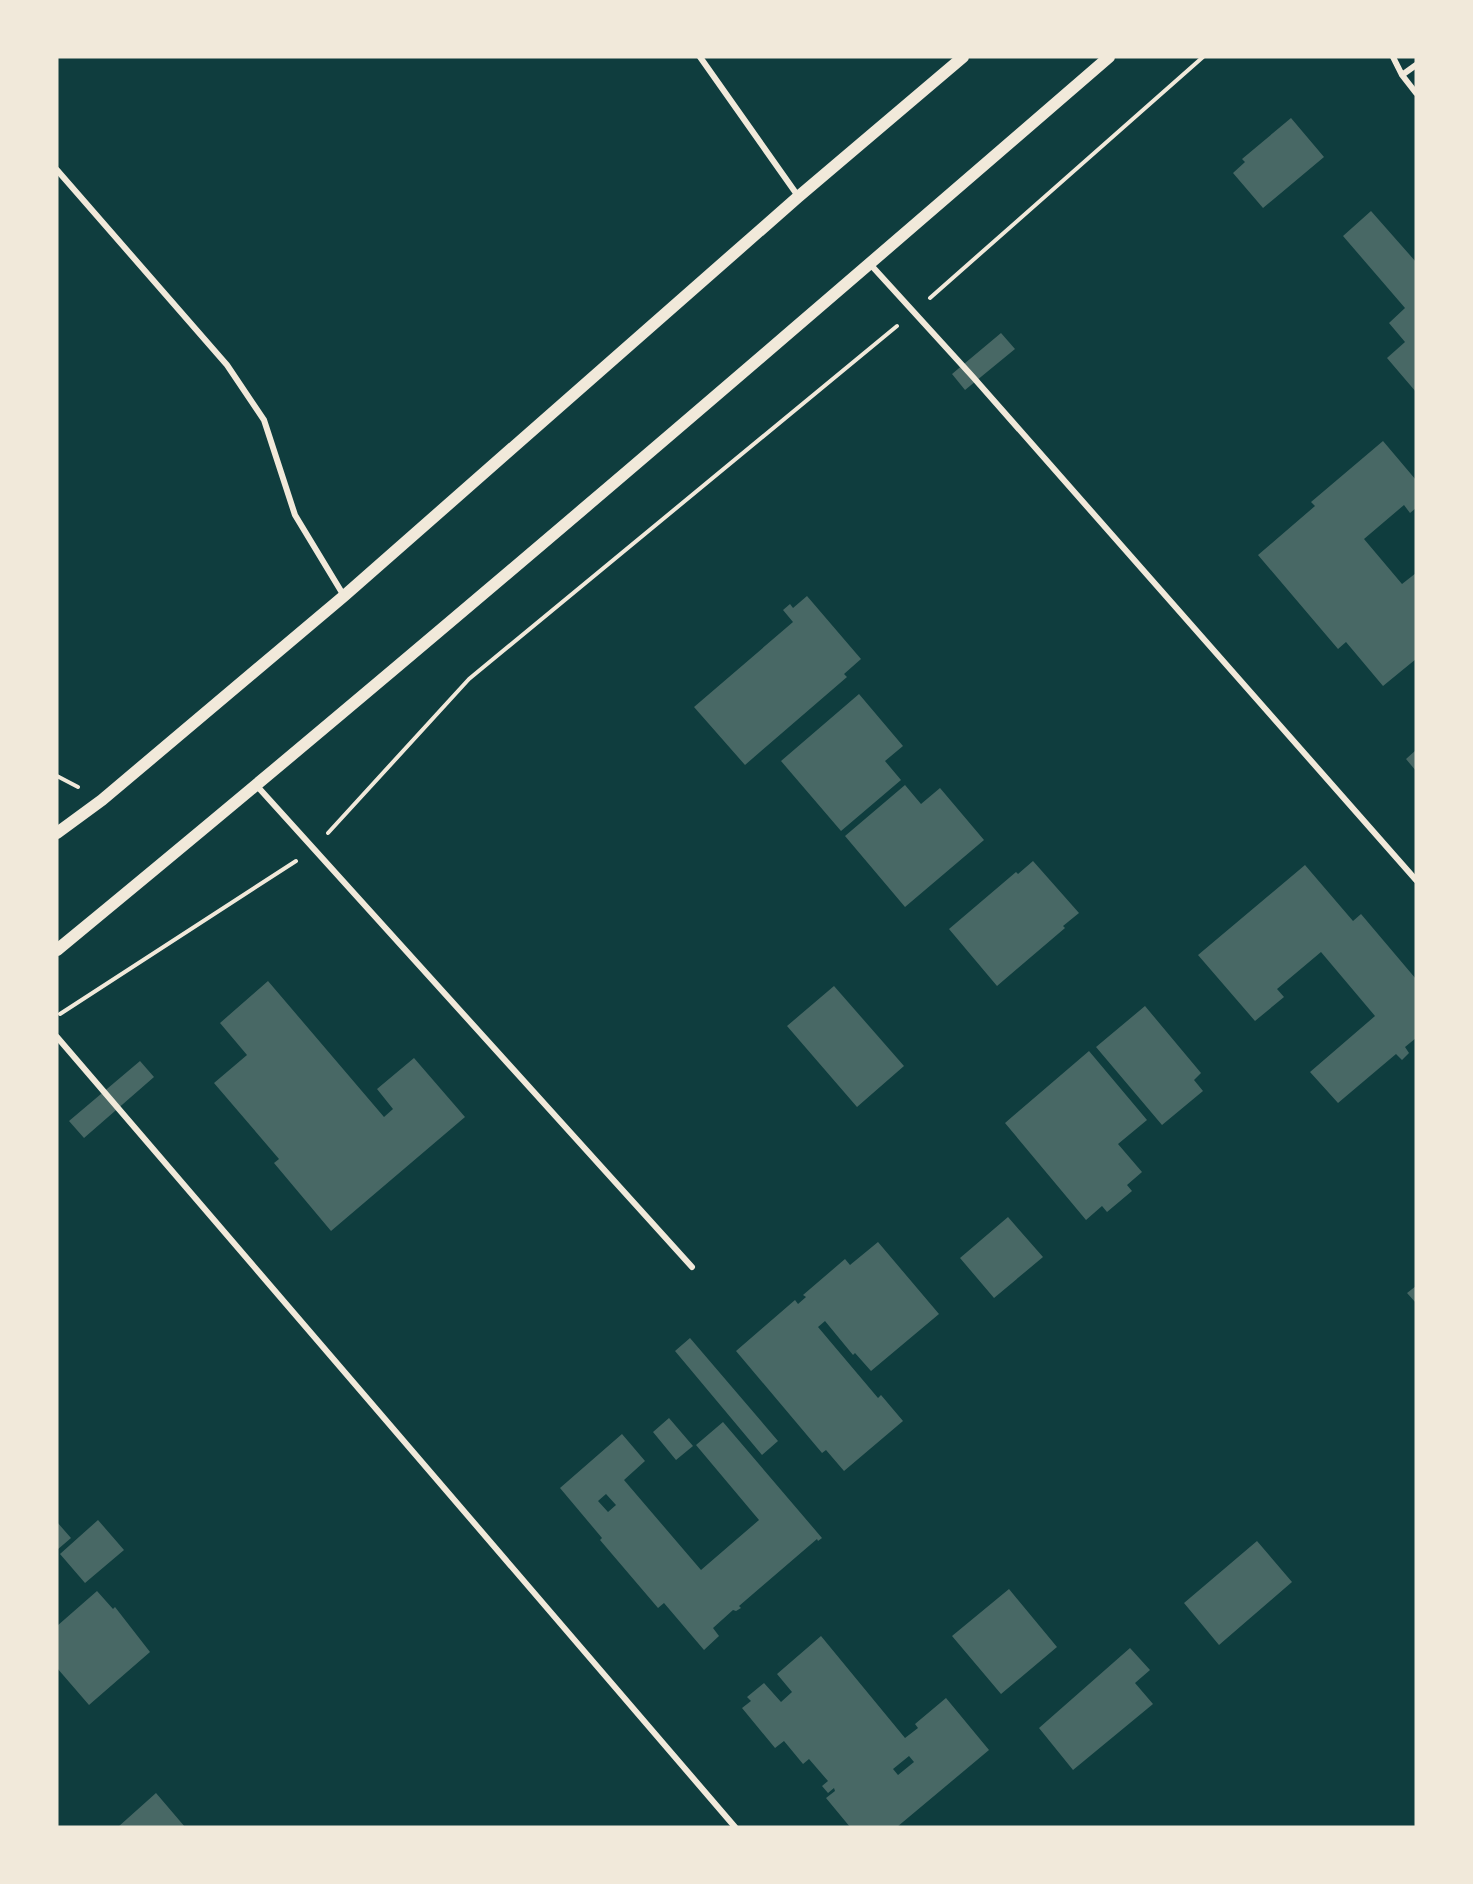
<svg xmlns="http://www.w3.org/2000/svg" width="1473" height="1884" viewBox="0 0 1473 1884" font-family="Arial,sans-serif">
	<rect width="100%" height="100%" fill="#0f3d3e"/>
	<path fill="#486865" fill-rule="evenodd" d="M1291,118L1324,157L1263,208L1233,173L1245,162L1242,159Z
		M1371,211L1416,262V392L1387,358L1405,342L1389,323L1405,308L1343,236Z
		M1001,333L1015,349L965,390L952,374Z
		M1383,441L1416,480V508L1410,513L1404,505L1364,539L1402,584L1416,573V659L1383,686L1346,642L1338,649L1258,555L1315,506L1311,502Z
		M807,596L861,659L844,674L847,677L745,765L694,707L793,622L783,610L790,604L793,608Z
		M859,694L903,746L885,761L901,780L841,831L781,761Z
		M1416,750V771L1406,759Z
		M905,785L921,804L940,788L984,840L905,907L845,836Z
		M1033,861L1079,913L1063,926L1065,928L997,986L949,929L1016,872L1018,874Z
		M1305,865L1353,921L1361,914L1416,979V1038L1405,1047L1409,1053L1402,1060L1396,1054L1338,1103L1310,1072L1375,1016L1321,952L1277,989L1284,997L1255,1021L1198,955Z
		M268,981L384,1117L393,1109L377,1089L414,1058L465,1117L331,1231L274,1163L279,1159L214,1083L247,1055L220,1023Z
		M834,986L904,1066L857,1107L787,1026Z
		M1145,1006L1201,1073L1194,1080L1203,1091L1162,1125L1096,1047Z
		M1089,1051L1147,1120L1118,1144L1142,1172L1127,1185L1132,1191L1107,1212L1102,1206L1086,1220L1005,1123Z
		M140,1061L154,1077L84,1138L69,1121Z
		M1008,1217L1043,1257L994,1298L960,1258Z
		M878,1242L939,1314L871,1371L855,1353L853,1355L825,1321L818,1327L878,1398L881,1395L903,1421L844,1471L826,1450L822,1453L736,1351L795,1300L798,1304L806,1297L803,1295L845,1259L850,1265Z
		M1416,1286V1303L1407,1293Z
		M690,1338L778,1441L762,1455L675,1351Z
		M669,1418L693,1446L676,1460L653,1432Z
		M723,1422L822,1538L818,1541L817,1539L739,1606L741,1608L736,1611L733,1610L713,1628L719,1636L704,1650L664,1603L658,1608L600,1540L602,1538L560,1488L622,1434L645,1461L624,1480L701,1570L759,1520L696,1445ZM606,1494L616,1505L608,1512L598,1501Z
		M98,1520L124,1550L85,1583L60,1554Z
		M57,1522L71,1538L57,1550Z
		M1257,1541L1292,1582L1219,1645L1184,1603Z
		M1009,1589L1057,1647L1001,1694L952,1636Z
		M97,1591L113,1609L115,1607L150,1652L89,1705L57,1668V1626Z
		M821,1636L905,1738L918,1728L915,1724L946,1698L989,1750L897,1827H850L826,1798L835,1791L834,1788L828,1793L822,1786L828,1781L809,1759L803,1764L784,1741L775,1748L742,1708L751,1701L747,1697L764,1683L781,1702L792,1692L777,1674ZM909,1756L914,1762L898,1775L893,1769Z
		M1130,1648L1150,1670L1135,1683L1153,1704L1073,1770L1039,1728Z
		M156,1793L185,1827H118Z"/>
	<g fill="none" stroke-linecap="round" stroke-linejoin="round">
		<path stroke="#f1e9da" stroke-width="4" d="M930,298L1203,57
			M57,776L78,787
			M328,833L469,679L897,326
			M60,1014L296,861"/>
		<path stroke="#f1e9da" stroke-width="6" d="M700,57L798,196
			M1393,57L1402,75L1416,93
			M1402,75L1416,65
			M57,170L227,365L264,420L295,515L344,596
			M870,264L973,377L1416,880
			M257,786L692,1267
			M57,1037L735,1827"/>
		<path stroke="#f1e9da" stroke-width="12" d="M57,833L102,800L344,596L798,197L963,57
			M57,950C412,658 761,358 1109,57"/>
	</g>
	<rect width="1473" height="1884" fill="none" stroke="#f1e9da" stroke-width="117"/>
</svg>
